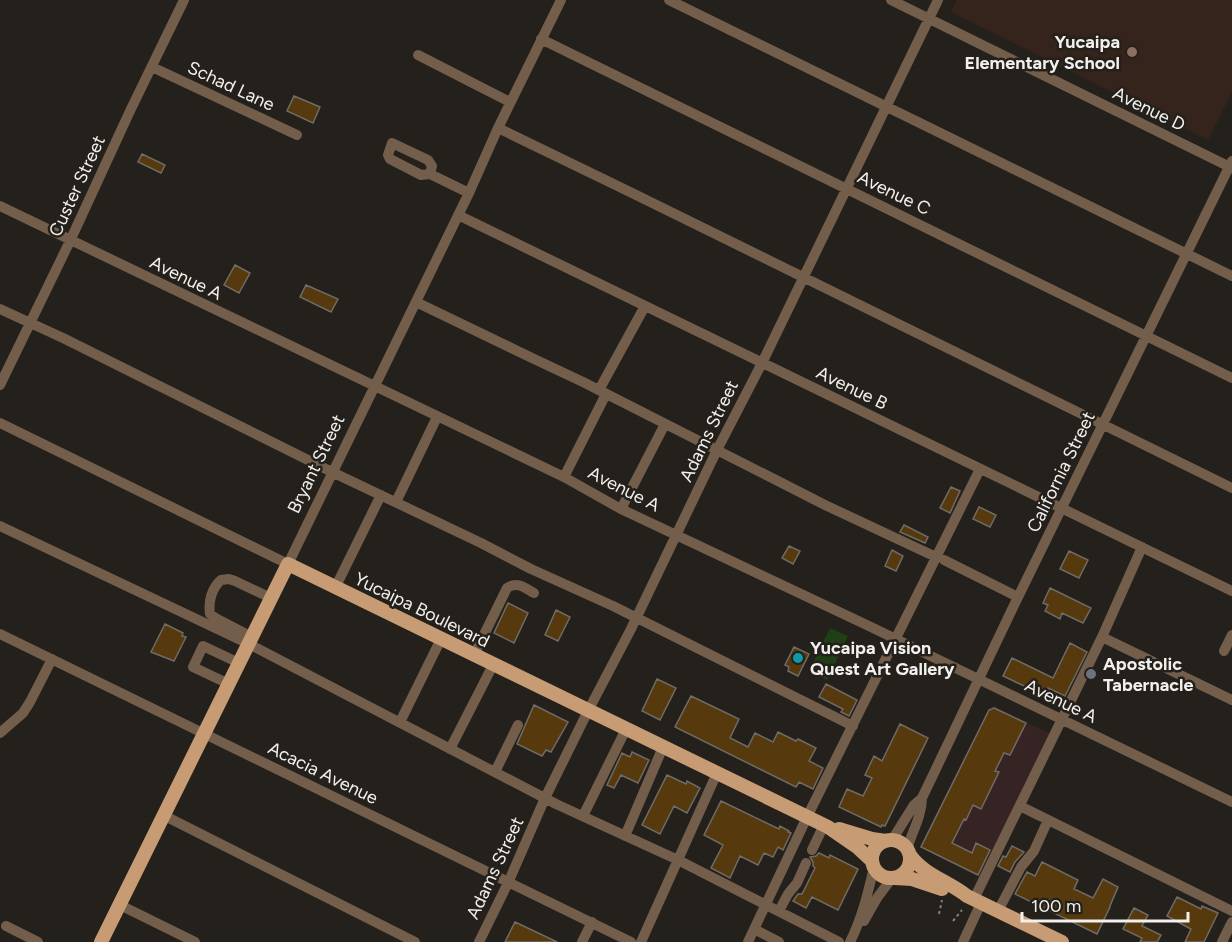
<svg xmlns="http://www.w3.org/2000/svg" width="1232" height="942" viewBox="0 0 1232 942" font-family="Figtree,sans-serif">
	<rect width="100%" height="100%" fill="#24211c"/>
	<path fill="#362323" d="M994,706L1051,734L981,878L921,848L920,847L988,709Z"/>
	<path fill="#35241b" d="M957,0H1232V92L1208,140L951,12Z"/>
	<path fill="#1f4014" d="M830,628L848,636L827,680L809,671Z"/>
	<path fill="#56390c" stroke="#6f6b66" stroke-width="1.5" d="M294,96L320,107L313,123L287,111Z
		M142,154L165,165L161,173L138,162Z
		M235,265L250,273L239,293L224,285Z
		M306,285L338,299L331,312L300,297Z
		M951,487L960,491L950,513L940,508Z
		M979,507L996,515L990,527L973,519Z
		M904,525L928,537L925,543L900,532Z
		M789,546L800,551L793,564L782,558Z
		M892,550L903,556L896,571L885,566Z
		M1069,551L1088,560L1079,578L1060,569Z
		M1050,588L1091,608L1083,623L1062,613L1060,619L1045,611L1048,605L1043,603Z
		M508,603L528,613L514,643L494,633Z
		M556,610L570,617L558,641L545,635Z
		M165,624L183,633L182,636L186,637L174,661L151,652Z
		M1070,643L1087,652L1065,696L1048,688L1045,696L1003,676L1012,658L1053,678Z
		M794,647L809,654L798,676L788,671L789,667L785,665Z
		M657,679L676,688L660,720L642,711Z
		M826,684L857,700L849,716L841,712L843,709L819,697Z
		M691,696L739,719L730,738L748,747L755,733L773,742L778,732L796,741L798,739L816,748L809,761L823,768L813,789L799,782L796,787L675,727Z
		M534,705L568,722L551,752L546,750L542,756L517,744Z
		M994,708L1026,723L1010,755L1004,753L995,771L999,772L981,809L973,805L966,820L964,819L952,843L972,853L976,843L990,850L978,875L921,847L989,710Z
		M900,724L928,738L885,826L882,825L881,827L839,807L847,789L863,796L872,778L865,775L874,756L882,761Z
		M632,752L649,760L638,783L621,775L614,788L607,785L622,753L630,757Z
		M667,775L686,784L687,781L700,788L687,813L674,806L660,834L642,825Z
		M721,801L779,829L780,826L789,831L788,832L791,833L783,850L778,847L773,857L764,853L758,865L740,856L730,878L711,868L723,845L704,835Z
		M1012,846L1024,852L1015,862L1010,872L998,866L1003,856L1006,857Z
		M819,853L829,858L830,855L858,869L838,910L812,897L806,908L793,901L798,894H802L815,868L813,866V862L810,857L816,856Z
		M1042,862L1078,880L1074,889L1093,898L1103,879L1118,887L1110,906V907L1097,934L1015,894L1027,872L1035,876Z
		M1177,897L1201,909L1202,906L1218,913L1204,942H1185L1191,929L1167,916Z
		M1134,908L1148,915L1142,926L1161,935L1157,942H1140L1142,938L1123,929Z
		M515,922L557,942H505Z"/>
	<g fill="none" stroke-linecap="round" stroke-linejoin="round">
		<path stroke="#827f7b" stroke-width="2" stroke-dasharray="3 3" stroke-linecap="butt" d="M939,914L942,900
			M953,921L962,910"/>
		<path stroke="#735e4b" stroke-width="10" d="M669,0L1232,276
			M891,0L1232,168
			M541,39L1232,378
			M418,55L510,102
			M152,67L297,135
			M498,128L628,191L1232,488
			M430,174L432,166L428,160L392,143L388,155L390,159L421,175L430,174L469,193
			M0,206L564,477L621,509L871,627L1232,802
			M458,215L1232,591
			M416,302L532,358L583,382L825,505L936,557
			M0,309L63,338L332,472L481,543L531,569L613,606L853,726
			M0,385L70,241L130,111L184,0
			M599,390L645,306
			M0,423L288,564L469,193L498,128L561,0
			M564,477L606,394
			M396,502L437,417
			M621,509L665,424
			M0,526L249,644L556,804L678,860L839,942
			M944,560L1018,597
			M335,588L381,495
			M0,634L631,942
			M252,637L217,619L210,614C208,601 212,588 221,580L229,579L235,581L271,598
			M1102,637L1142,547
			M1224,651L1232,635
			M474,655L507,588C517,581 525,588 534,593
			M229,684L193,667L203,646L239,663
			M400,722L441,639
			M0,733L23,713L30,702L52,659
			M450,749L493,665
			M495,772L518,725
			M1020,806L1232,911
			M163,815L415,942
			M583,816L626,729
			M625,836L663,747
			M892,840L914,805L922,798
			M907,849C912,832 922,816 922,798L1018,597L1232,161
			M812,850L824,825
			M974,899L1102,637L1232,700
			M118,904L195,942
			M779,911L788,894L797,883L806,863
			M998,911L1021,867L1034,851L1048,820
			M864,921L877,898L892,878
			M6,926L38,942
			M754,929L779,942
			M479,942L508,883L545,798L588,711L631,629L717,450L762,363L938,0
			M582,942L592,922
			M641,942L717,773
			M748,942L807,817L980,469
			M850,942C862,918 868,893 874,867
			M963,942L981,903
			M1222,942L1232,922"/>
		<path stroke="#c79b73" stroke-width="14" d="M839,829L872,839L886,841
			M872 859a19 19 0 1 1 38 0a19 19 0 1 1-38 0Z
			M910,855C924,875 948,881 967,896L1062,942
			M895,878L912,879L942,889
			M101,942L288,564L828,827L857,847L872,861"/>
	</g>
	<circle fill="#8d6e63" stroke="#24211c" stroke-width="2" cx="1132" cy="52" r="6"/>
	<circle fill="#0f9aa8" stroke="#24211c" stroke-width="2" cx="798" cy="658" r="6"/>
	<circle fill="#6b7280" stroke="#24211c" stroke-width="2" cx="1091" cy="674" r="6"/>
	<g text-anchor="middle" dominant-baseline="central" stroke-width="5" stroke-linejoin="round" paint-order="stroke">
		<g font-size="18" font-weight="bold" fill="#f2efec" stroke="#24211c" text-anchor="start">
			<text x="1120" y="42" text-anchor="end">Yucaipa<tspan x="1120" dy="21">Elementary School</tspan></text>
			<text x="810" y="648">Yucaipa Vision<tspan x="810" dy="21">Quest Art Gallery</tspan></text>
			<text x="1103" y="664">Apostolic<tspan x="1103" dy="21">Tabernacle</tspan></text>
		</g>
		<g font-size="18" fill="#f2efec" stroke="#24211c">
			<text transform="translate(231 86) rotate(25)">Schad Lane</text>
			<text transform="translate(1149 109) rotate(26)">Avenue D</text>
			<text transform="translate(77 186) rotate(-65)">Custer Street</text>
			<text transform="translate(894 193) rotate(26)">Avenue C</text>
			<text transform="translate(186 278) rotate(26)">Avenue A</text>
			<text transform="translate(852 388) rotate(26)">Avenue B</text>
			<text transform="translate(709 431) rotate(-64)">Adams Street</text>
			<text transform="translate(316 464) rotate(-64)">Bryant Street</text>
			<text transform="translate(1061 472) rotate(-64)">California Street</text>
			<text transform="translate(624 489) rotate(27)">Avenue A</text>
			<text transform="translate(422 610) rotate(26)">Yucaipa Boulevard</text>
			<text transform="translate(1061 701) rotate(26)">Avenue A</text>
			<text transform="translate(323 773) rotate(26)">Acacia Avenue</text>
			<text transform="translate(495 868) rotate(-65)">Adams Street</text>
		</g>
	</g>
	<path d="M1022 912v9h166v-9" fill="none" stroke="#f2efec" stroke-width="3"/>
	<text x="1031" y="912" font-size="18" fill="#f2efec" stroke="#24211c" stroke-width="4.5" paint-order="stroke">100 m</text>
</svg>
